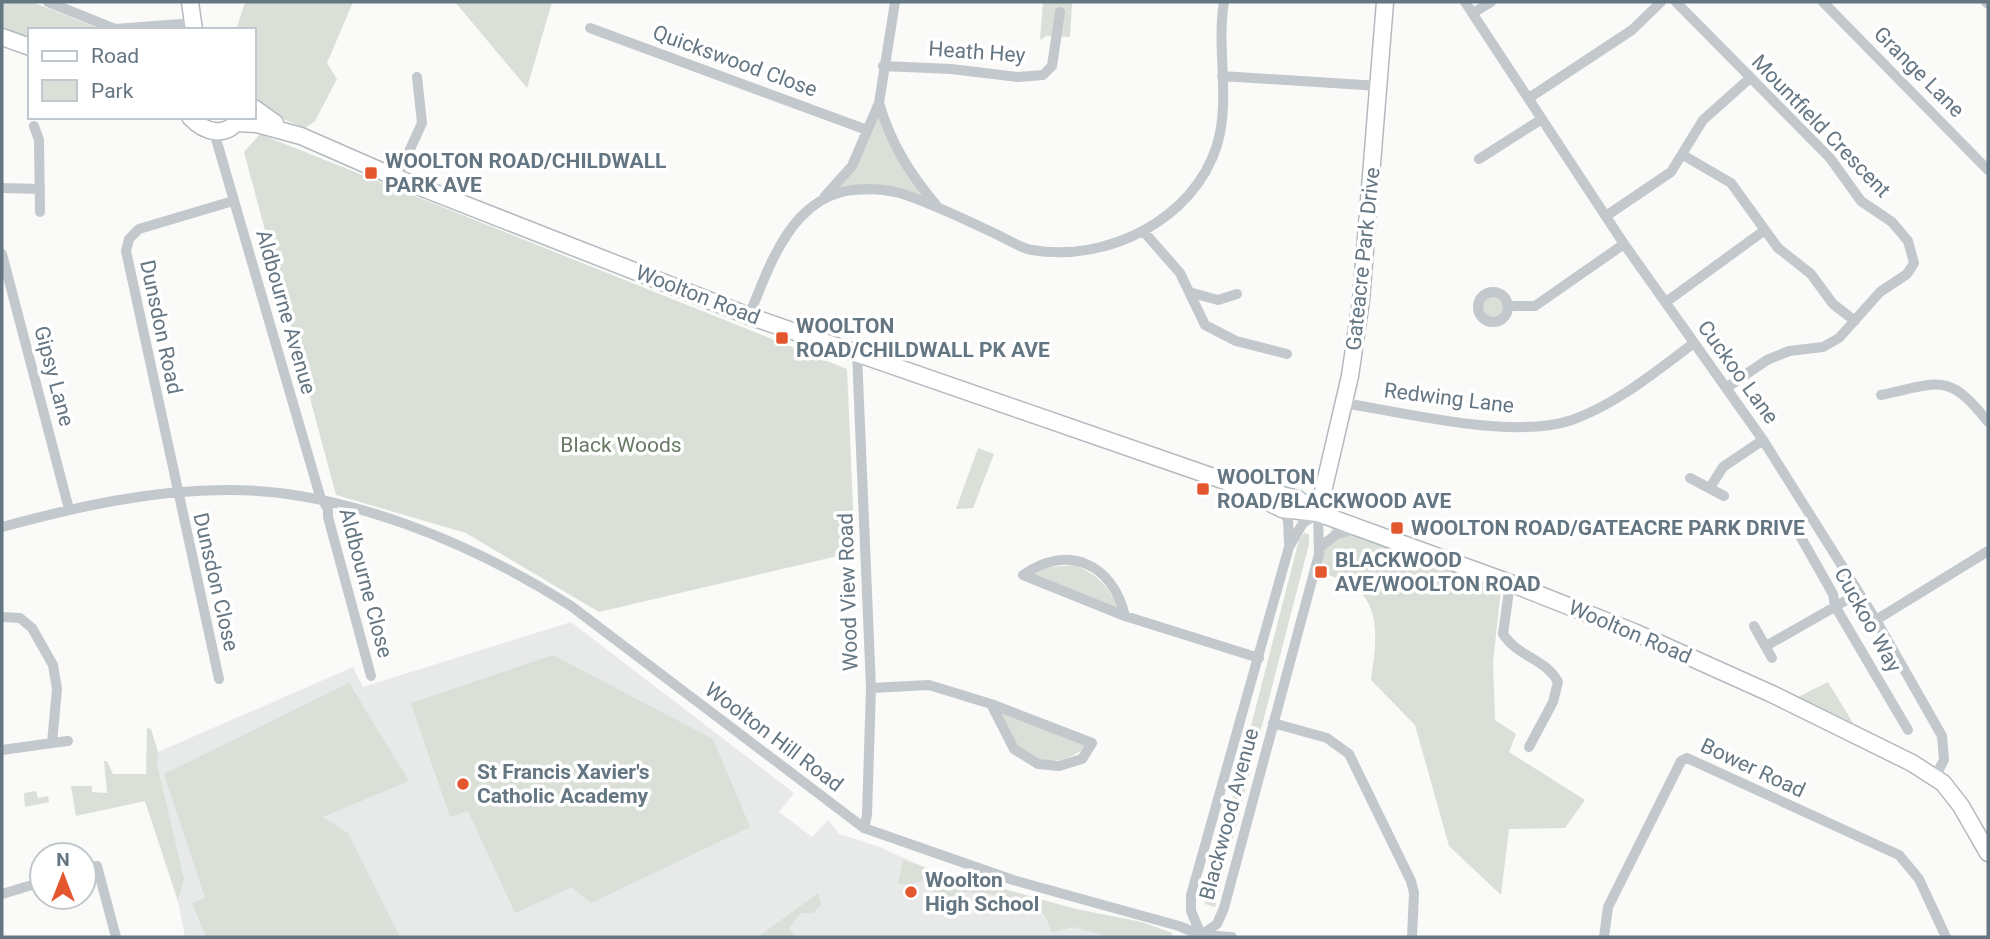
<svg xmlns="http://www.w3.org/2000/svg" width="1990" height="939" viewBox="0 0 1990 939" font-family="Roboto,sans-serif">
	<rect width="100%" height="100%" fill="#fafaf8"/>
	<path fill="#e8e9e9" d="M571,622L794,793L779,812L812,837L828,820L839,834L877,846L924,867L1168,937H185L178,901L145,801L146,775L158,752L353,667L363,687Z"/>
	<path fill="#dadfd7" d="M2,2H32L103,30H30V37L2,28Z
		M245,2H353L327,63L337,79L315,121L305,128L266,112L254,100V30H236Z
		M455,2H552L527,88Z
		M1043,2H1072L1070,37L1046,36L1040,40Z
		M881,107L902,160L936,205L881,194L835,196Z
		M260,134L847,369L855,552L599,612L466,533L336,495L244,152Z
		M1482 307a11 11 0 1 1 22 0a11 11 0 1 1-22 0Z
		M978,448L994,454L973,508L956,509Z
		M1334,525L1502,581L1493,662L1495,720L1516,734L1509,752L1585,800L1565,828L1509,829L1501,895L1449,846L1415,725L1371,680C1375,650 1383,610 1356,588C1347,580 1332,577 1321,572L1319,554Z
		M1304,533L1309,534V544L1215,907L1205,904L1299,540Z
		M1075,565C1099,575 1110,588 1120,612L1029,575L1050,567Z
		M553,655L713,739L750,827L591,903L572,887L515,913L468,811L450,817L411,703Z
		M1828,682L1853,723L1798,697Z
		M349,683L409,781L323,817L348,833L400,937H206L192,903L205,898L164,774Z
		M997,709L1088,744C1070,765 1033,768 1015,744C1007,734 1003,720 997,709Z
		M147,728L151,729L158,752L157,764L184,879L178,901L145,801L76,816L71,786H92V792L107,793L104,761H107L113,774H146Z
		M36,791L38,798L48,796L49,802L25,807L24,793Z
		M903,860L924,867L923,880L910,885L898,884Z
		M944,872L1076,909L1142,922L1172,933V937H1108L1074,927L1052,932C1048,923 1044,911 1035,905C1020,895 977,892 959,892L955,901L938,899L934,888L936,879Z
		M818,893L821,905L813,913H801L789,928L795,937H758Z"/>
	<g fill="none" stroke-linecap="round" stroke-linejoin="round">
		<g stroke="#b3babf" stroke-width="19">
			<path id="secondary" d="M190,2L194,30
				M2,37L30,47
				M254,108L275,123
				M190,117C205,133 227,139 240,117
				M236,123L257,124L301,136L397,178L749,316L1228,482L1282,509L1318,513L1510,583L1634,632L1772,694L1912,763L1943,783L1961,806L1988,853
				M1246,486L1298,499L1314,512
				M1318,513L1350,376L1361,300L1385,2"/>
		</g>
		<path stroke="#c3c8cc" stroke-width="10" d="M48,2L115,29L194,23
			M1465,2L1624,244L1763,440L1876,620L1942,736L1944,760L1935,777
			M1676,2L1830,158L1861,201L1892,222L1908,241L1914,263L1907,274L1880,292L1839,338L1823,347L1789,351L1767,360L1726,388
			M1823,2L1988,170
			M1986,2L1988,4
			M1473,13L1491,2
			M590,28L867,130
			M883,66L951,69L1018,77L1043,75L1052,66L1060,12
			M1222,76L1379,86
			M1529,98L1632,30L1661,2
			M879,103C891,144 910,174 937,206
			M34,126L39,140L40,212
			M214,132L320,496L328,509V517L371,676
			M1683,155L1731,183L1778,248L1811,274L1833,304L1855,321
			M1479,159L1542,119
			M397,178L422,123L417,77
			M2,188L40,189
			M825,196L852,166L879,103L895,2
			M1606,216L1671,172L1703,120L1749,79
			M1144,232L1180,273L1205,325L1236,341L1287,354
			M2,254L69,509
			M1478 307a15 15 0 1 1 30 0a15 15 0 1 1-30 0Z
			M1189,292L1218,300L1237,294
			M1666,302L1765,230
			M1509,306H1535L1624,244
			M749,316C778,242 804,171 900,193C934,204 966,220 998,235C1008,240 1021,248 1032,250C1106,263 1194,220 1217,145C1231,99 1216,49 1224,2
			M857,354L871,688L867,815L864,828
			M1881,395C1939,383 1948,371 1988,422
			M1344,403C1407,413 1513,440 1572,420C1617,404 1656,371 1694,343
			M1690,478L1724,496
			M1711,486L1723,467L1763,440
			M1282,509L1288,520L1289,544
			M2,527C76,507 150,490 227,490C344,489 474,544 571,606L864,828L1013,880L1179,926L1201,935L1232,937
			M1795,527L1833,594L1835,606L1908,730
			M1320,547L1337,534L1358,528
			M1023,575L1125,616L1259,658
			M1023,575C1068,543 1113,564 1125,616
			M1510,583L1503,634C1519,658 1545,658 1558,682L1553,702L1529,747
			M2,617L20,618L32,628L53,665L57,689L52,743L2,750
			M1876,620L1988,551
			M1754,626L1772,658
			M1766,646L1859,593
			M219,679L126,251L129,239L139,229L233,201
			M871,688L929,685L991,704L1092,743L1082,759L1059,766L1038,764L1014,749L991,704
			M1273,723L1327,738L1349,754L1411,881L1414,893L1412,937
			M52,743L68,741
			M84,870L97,866L116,937
			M2,894L42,882
			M1201,935L1217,924L1224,908L1319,554L1318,513L1303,523L1289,547L1191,895V911L1202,937
			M1604,937L1608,907L1681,761L1687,758L1899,855L1919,879L1946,937"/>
		<use href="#secondary" stroke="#fff" stroke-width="16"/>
	</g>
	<g fill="#e4572e" stroke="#fff" stroke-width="2.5">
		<rect x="364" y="166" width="14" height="14" rx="3.5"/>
		<rect x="775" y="331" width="14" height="14" rx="3.5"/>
		<rect x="1196" y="482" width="14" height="14" rx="3.5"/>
		<rect x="1390" y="521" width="14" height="14" rx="3.5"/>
		<rect x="1314" y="565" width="14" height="14" rx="3.5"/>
		<circle cx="463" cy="784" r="7"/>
		<circle cx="911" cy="892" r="7"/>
	</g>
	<g text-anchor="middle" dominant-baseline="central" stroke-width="7" stroke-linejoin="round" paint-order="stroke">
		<g font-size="21" fill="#657683" stroke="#fff">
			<text transform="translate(977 52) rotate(4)">Heath Hey</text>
			<text transform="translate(735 61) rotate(20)">Quickswood Close</text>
			<text transform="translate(1919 72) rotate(45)">Grange Lane</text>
			<text transform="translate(1821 126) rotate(46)">Mountfield Crescent</text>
			<text transform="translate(1363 259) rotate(-84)">Gateacre Park Drive</text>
			<text transform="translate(698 295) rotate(21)">Woolton Road</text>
			<text transform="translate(286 312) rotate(74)">Aldbourne Avenue</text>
			<text transform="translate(161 327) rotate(78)">Dunsdon Road</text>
			<text transform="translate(1738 372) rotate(54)">Cuckoo Lane</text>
			<text transform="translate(54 376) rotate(75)">Gipsy Lane</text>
			<text transform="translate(1449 398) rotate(7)">Redwing Lane</text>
			<text transform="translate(216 582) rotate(77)">Dunsdon Close</text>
			<text transform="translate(366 583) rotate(75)">Aldbourne Close</text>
			<text transform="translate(848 592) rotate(-92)">Wood View Road</text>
			<text transform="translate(1868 620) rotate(61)">Cuckoo Way</text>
			<text transform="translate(1630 632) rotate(23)">Woolton Road</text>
			<text transform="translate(774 737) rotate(37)">Woolton Hill Road</text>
			<text transform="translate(1753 768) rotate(25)">Bower Road</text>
			<text transform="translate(1229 814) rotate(-75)">Blackwood Avenue</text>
		</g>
		<g font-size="21" font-weight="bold" fill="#657683" stroke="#fff" text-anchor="start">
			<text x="385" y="161">WOOLTON ROAD/CHILDWALL<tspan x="385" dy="24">PARK AVE</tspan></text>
			<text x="796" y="326">WOOLTON<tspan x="796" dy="24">ROAD/CHILDWALL PK AVE</tspan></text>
			<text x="1217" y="477">WOOLTON<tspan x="1217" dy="24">ROAD/BLACKWOOD AVE</tspan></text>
			<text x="1411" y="528">WOOLTON ROAD/GATEACRE PARK DRIVE</text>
			<text x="1335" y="560">BLACKWOOD<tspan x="1335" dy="24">AVE/WOOLTON ROAD</tspan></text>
			<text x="477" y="772">St Francis Xavier's<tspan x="477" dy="24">Catholic Academy</tspan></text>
			<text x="925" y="880">Woolton<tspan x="925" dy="24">High School</tspan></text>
		</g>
		<g font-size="21" fill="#687a64" stroke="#fff">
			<text x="621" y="445">Black Woods</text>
		</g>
	</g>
	<rect width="1990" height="939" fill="none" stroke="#657683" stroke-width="7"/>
	<rect x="28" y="28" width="228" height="91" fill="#ffffff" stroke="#c1c8cd" stroke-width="2"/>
	<rect x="42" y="51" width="35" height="10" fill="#ffffff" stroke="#c1c8cd" stroke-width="2"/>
	<text x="91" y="63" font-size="21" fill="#657683">Road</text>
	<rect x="42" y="80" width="35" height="21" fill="#dadfd7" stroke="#c1c8cd" stroke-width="2"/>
	<text x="91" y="98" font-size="21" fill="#657683">Park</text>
	<g transform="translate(63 876)"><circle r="33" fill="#ffffff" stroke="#c1c8cd" stroke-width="2"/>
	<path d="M0-5L12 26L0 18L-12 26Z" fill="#e4572e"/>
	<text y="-10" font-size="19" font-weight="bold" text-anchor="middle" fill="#657683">N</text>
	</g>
</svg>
